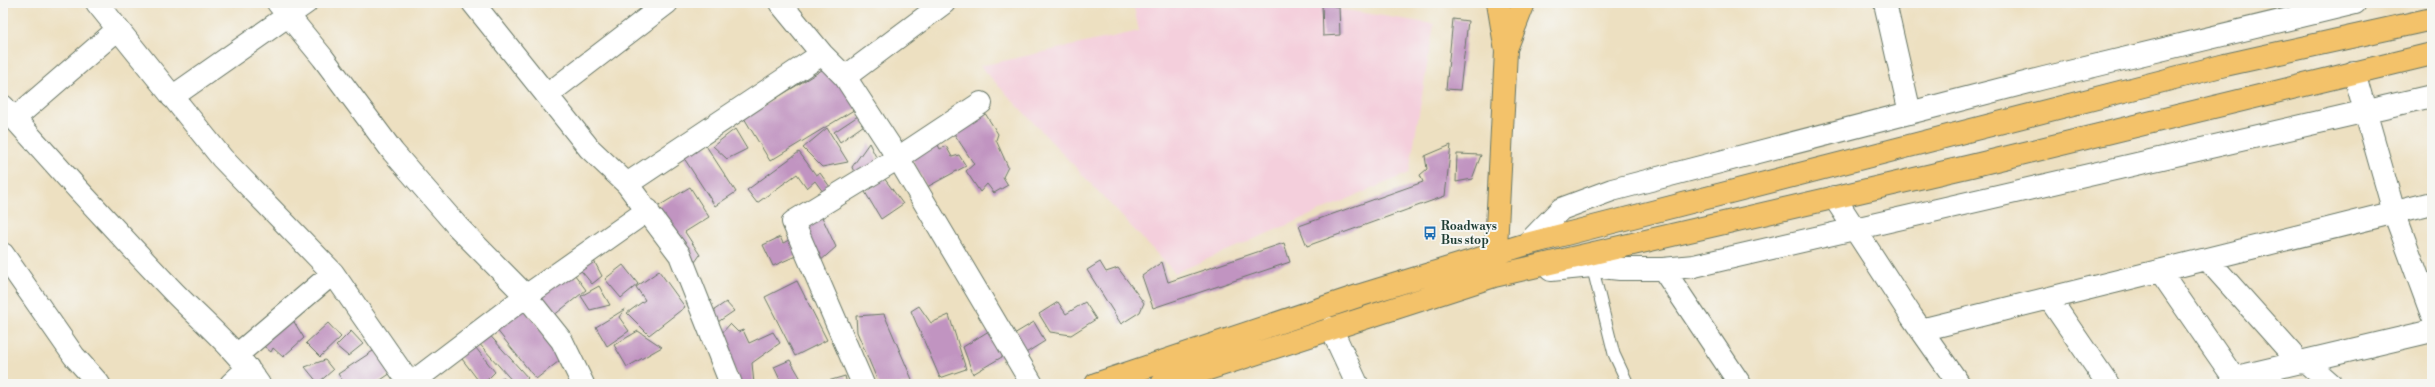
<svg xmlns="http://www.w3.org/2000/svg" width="2435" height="387" viewBox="0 0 2435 387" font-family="'Libre Bodoni',serif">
	<rect width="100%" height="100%" fill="#f6f6f2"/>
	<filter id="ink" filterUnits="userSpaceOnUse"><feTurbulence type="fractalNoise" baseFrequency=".025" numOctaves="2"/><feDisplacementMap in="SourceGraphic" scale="8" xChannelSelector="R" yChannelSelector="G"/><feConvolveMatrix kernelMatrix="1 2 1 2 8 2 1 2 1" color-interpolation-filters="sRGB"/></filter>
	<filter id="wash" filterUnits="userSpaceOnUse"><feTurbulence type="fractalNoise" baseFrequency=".012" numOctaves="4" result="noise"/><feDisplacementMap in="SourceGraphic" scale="16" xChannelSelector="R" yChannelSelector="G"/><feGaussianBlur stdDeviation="0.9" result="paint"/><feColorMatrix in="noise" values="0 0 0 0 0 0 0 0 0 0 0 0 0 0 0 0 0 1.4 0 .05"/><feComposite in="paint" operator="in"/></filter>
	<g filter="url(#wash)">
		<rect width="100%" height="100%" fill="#ede0c1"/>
		<path fill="#f4cfdc" d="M1133,3H1301L1434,24L1409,173L1175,273L980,66L1139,31Z"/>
		<g id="blocks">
			<path fill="#c194c1" d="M1322,3L1339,7L1340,35L1323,36Z
				M1453,19L1468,21L1460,90L1446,89Z
				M830,65L857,108L770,161L744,118Z
				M983,110L998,134L996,140L1008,167L1003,177L1008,185L994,193L987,184L980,192L966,171L974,164L951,129Z
				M858,116L867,123L840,142L834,132Z
				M827,128L848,162L822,167L803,148Z
				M735,129L747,149L727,159L713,146Z
				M701,138L736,192L715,206L680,152Z
				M869,143L879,163L855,175L852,167Z
				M937,143L940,149L946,146L952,157L959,155L966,166L927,187L911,157Z
				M1451,145L1445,196L1307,246L1299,226L1423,182L1420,175L1427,169L1425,156Z
				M799,152L816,175L820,173L830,187L823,192L815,181L807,188L797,174L757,203L747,190Z
				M1457,154L1481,155L1472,179L1456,182Z
				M884,178L903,204L881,219L865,192Z
				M690,187L709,217L685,232L700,255L693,265L657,207Z
				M821,215L836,247L818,263L800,225Z
				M780,237L783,243L791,239L798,255L773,266L763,245Z
				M1284,243L1290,262L1153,308L1142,276L1162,262L1168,282Z
				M593,259L602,276L592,284L578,267Z
				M1100,262L1106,272L1118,268L1144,303L1140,312L1121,324L1087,270Z
				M623,265L638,284L621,298L605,279Z
				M572,271L586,290L553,316L538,296Z
				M659,271L685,307L649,335L627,313L645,300L636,287Z
				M797,281L827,340L795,356L765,297Z
				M599,286L610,305L590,310L581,296Z
				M726,302L734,311L715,324L710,313Z
				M1058,302L1066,314L1085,302L1096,319L1071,335L1050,332L1039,314Z
				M919,306L931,323L949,315L966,369L940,378L911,311Z
				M523,307L563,358L536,379L496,329Z
				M625,309L619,317L629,331L607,346L596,327Z
				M884,314L914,384H879L857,332L856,316Z
				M291,317L304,338L283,357L273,348L271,352L261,344Z
				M1034,322L1045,341L1021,356L1009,337Z
				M328,323L341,337L320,357L306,343Z
				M730,324L738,332L743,330L749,343L773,332L780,343L752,363L754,384H740L720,335Z
				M992,329L1007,354L973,374L963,347Z
				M351,331L363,344L348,356L336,346Z
				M486,331L528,378L522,384H515L476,340Z
				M638,331L662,347L627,367L614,345Z
				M472,343L495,372L483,384H481L459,355Z
				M376,349L391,373L375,384H345L338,374Z
				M325,360L333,370L318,383L305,367Z
				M790,360L804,384H782L774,367Z
				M845,376L847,384H818Z
				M504,377L508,384H491Z"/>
		</g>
	</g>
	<g filter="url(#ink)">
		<use href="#blocks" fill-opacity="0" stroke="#677665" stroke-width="1"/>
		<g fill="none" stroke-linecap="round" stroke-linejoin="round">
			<g stroke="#677665" stroke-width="13">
				<path id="service" d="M1592,266L1614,354L1628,384"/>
			</g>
			<g stroke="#677665" stroke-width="24">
				<path id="minor" d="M97,3L222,158L333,273L410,384
					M278,3L323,58L393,152L458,227L526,296L562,341L583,384
					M473,3L589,148L627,184L680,255L731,384
					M780,3L822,54L845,77L898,158L1032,384
					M1885,3L1910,113
					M2354,72L2394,212L2432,315
					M845,77L944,3
					M547,95L667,3
					M172,97L306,3
					M3,106C57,167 112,227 168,286C199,319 234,346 259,384
					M14,119L118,29
					M627,184L822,54
					M1834,197L1912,317L1959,384
					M1527,244L1561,209L1612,190L2044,78L2355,3
					M3,254L74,356L99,384
					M2207,259L2299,362L2307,363L2331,384
					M1663,269L1740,384
					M1551,270L1592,266L1620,269H1663L1694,266L2432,96
					M2160,271L2238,384
					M2049,298L2108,384
					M1331,328L1357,384
					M1921,330L2432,203
					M238,354L333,273
					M2233,378L2432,331
					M231,384L248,368
					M410,384L526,296L648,210
					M863,384L793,222L898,158L981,103"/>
			</g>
			<g stroke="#677665" stroke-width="24">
				<path id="primary" d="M1506,49L1524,3
					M1495,267L1506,51L1498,3
					M1096,384L1361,295L1527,244L2225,65L2432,19
					M1162,384L1494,276L1971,166L2432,54"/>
			</g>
			<use href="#service" stroke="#fff" stroke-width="11"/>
			<use href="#minor" stroke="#fff" stroke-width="22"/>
			<use href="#primary" stroke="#f3c26a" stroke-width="22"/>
		</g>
	</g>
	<defs>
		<g id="bus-bare" transform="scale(1.08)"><path d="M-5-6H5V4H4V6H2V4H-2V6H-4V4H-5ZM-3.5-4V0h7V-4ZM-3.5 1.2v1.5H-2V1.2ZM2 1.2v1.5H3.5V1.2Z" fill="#1f6fb2" stroke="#f6f6f2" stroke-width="2.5" paint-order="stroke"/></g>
	</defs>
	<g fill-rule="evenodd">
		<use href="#bus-bare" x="1430" y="233"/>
	</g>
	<g text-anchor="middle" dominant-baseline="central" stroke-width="4" stroke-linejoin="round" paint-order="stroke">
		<g font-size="12" font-weight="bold" fill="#1f3d34" stroke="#f6f6f2" text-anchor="start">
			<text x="1441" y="226">Roadways<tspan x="1441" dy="14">Bus stop</tspan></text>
		</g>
	</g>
	<rect width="2435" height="387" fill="none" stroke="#f6f6f2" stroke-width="16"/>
</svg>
